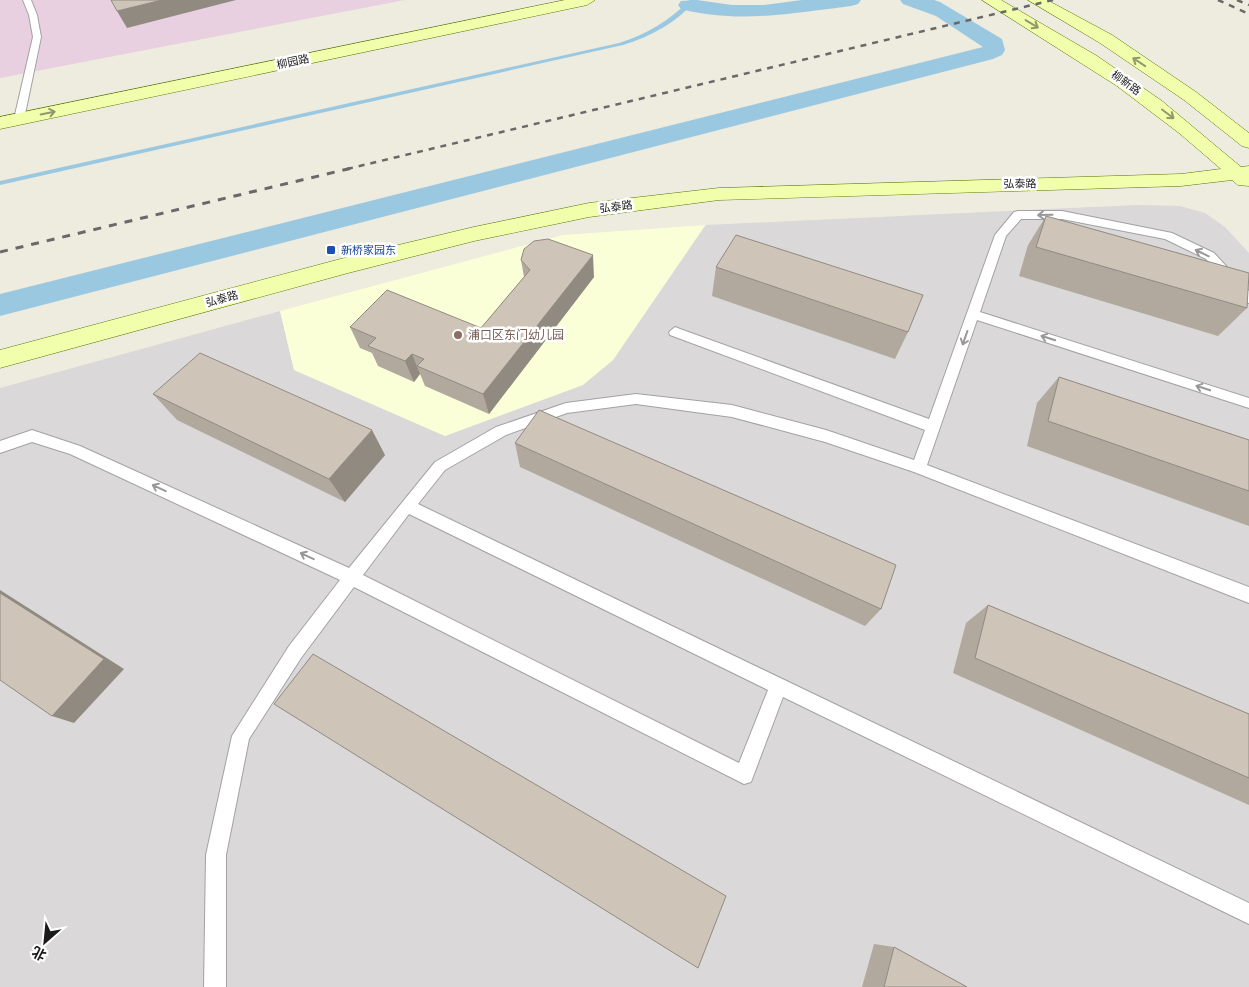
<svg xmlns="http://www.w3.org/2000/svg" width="1249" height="987" viewBox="0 0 1249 987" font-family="'Varela Round','Noto Sans SC',sans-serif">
	<rect width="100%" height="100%" fill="#eeebdf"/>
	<path fill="#dad8d8" d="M1137,205L1180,206L1205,213L1225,227L1249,253V987H0V388L280,311L294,370L445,436L583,384L613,360L706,225Z"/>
	<path fill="#e8d0e1" d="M0,0H405L0,78Z"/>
	<path fill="#faffd8" d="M705,225L613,360L583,385L445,436L294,370L280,311L563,235Z"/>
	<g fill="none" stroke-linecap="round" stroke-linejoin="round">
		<path fill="#9bc8e1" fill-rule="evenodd" d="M690,0H696C676,23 652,36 623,45L0,185V181L619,43C647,34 669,21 690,0Z"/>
		<path fill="#9bc8e1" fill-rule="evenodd" d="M697,0L732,5H764L802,0H861L858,4L851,6C794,13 738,24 681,9L678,5L681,1Z
			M900,0H934L940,2L1002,39L1005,50L1002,55L993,59L0,316V294L983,47L936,16L903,4Z"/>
		<g stroke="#a2a2a2" stroke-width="2">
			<path id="lane" d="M23,0H31L37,15L41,37L24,119L19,122L14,119L33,37L29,15Z
				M1018,211H1062L1172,233L1214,253L1249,291V303L1245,302L1206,259L1165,239L1062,219H1021L1006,236L980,312L1249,398V408L977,320L927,465L1249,587V603L914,472L825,442L732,417L636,404L567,413L506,435L445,470L418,504L1249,903V924L783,697L751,782L744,784L354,587L301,658L249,739L226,855V987H204L206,855L232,736L289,646L340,580L70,454L32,442L0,453V441L32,430L80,446L349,568L435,462L496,427L566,403L636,394L732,405L826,430L914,460L925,430L670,335L669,332L675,327L680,329L929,419L995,235L1014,212ZM409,514L768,690L739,763L363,575Z"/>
		</g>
		<g stroke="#5a7500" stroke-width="1">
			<path id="secondary" d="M565,0H595L587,5L0,129V117Z
				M982,0H1001L1097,56L1162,101L1241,167L1249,166V186L1238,185L1232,180L1181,186L719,200L589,217L474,241L348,273L0,368V350L348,257L474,227L589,203L719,188L1181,174L1221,169L1179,133L1117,86Z
				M1028,0H1047L1112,35L1196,92L1249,133V148L1242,146L1184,100L1100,43Z"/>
		</g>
		<use href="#lane" fill="#fff" fill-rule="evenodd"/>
		<use href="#secondary" fill="#f1ffad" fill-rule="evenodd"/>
		<path stroke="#696969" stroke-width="2.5" stroke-dasharray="6 6" stroke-linecap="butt" d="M1218,0L1249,14
			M1237,0L1249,5
			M347,169L1053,0"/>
		<path stroke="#696969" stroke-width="3" stroke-dasharray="8 8" stroke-linecap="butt" d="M0,252L352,168"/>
	</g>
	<path fill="#b1a99e" d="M1046,216L1247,308L1218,336L1019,276L1028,245Z
		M521,260L594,277L489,414L425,386L420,374L414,382L378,366L372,353L360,348L350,327L481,328L524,277Z
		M716,267L908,332L895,359L712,296Z
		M1059,377L1249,440V526L1027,446L1037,403Z
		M153,394L385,455L345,502L177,420Z
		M515,443L881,609L865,626L520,467Z
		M988,605L1249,714V805L953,673L966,623Z
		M874,944L894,947L967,987H862Z"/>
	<path fill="#908a81" d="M162,0H236L127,28L117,11Z
		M593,255L594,277L489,414L483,394Z
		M412,354L420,374L414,382L405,361Z
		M372,430L385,455L345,502L329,479Z
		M0,590L124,669L74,723L52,716L0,593Z"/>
	<path fill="#cec5b8" stroke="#908a81" d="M111,0H162L117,11Z
		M1046,216L1249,273L1247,308L1036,247Z
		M736,235L923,295L908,332L716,267Z
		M548,239L593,255L483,394L417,366L424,359L412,354L405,361L368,346L376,338L350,327L387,290L481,328L530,270L521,260L524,249L534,241Z
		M200,353L372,430L329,479L153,394Z
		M1059,377L1249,440V491L1048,421Z
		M539,410L896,565L881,609L515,443Z
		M0,593L104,659L52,716L0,680Z
		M988,605L1249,714V778L975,658Z
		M313,654L726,896L698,968L274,704Z
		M894,947L967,987H884Z"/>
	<defs><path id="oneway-shaft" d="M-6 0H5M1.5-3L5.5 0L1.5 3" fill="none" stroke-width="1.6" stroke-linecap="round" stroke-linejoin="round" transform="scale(1.25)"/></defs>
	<g stroke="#91986b">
		<use href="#oneway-shaft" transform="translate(1032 24) rotate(31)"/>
		<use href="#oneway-shaft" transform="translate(1139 62) rotate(-146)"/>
		<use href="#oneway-shaft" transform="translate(48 113) rotate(-12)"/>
		<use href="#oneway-shaft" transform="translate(1168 114) rotate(37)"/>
	</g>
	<g stroke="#989898">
		<use href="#oneway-shaft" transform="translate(1045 215) rotate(179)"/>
		<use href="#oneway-shaft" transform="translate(1202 253) rotate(-154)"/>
		<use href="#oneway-shaft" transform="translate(965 338) rotate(109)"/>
		<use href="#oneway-shaft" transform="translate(1048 338) rotate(-162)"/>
		<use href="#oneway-shaft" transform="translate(1203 388) rotate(-162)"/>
		<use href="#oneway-shaft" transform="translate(159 488) rotate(-155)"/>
		<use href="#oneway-shaft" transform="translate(307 556) rotate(-155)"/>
	</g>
	<rect fill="#1a4fb4" stroke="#fff" stroke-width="2" x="326" y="245" width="10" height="10" rx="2.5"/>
	<circle fill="#8d6e63" stroke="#fff" stroke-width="2" cx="458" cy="335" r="5"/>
	<g text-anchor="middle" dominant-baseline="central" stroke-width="5" stroke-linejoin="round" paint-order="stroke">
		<g font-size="11" fill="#1b1b1b" stroke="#fff">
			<text transform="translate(293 62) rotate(-12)">柳园路</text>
			<text transform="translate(1126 83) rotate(36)">柳新路</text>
			<text transform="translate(1020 184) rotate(-1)">弘泰路</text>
			<text transform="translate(616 207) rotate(-7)">弘泰路</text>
			<text transform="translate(222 299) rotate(-15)">弘泰路</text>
		</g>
		<g font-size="11" fill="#164399" stroke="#fff" text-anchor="start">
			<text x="341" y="250">新桥家园东</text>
		</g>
		<g font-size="12" fill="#785e54" stroke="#fff" text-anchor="start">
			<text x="468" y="335">浦口区东门幼儿园</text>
		</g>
	</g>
	<g transform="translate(45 942) rotate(207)" stroke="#ffffff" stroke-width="4" paint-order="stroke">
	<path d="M0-4L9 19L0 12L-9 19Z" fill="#1b1b1b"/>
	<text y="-8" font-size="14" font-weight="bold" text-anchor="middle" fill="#1b1b1b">北</text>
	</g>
</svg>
